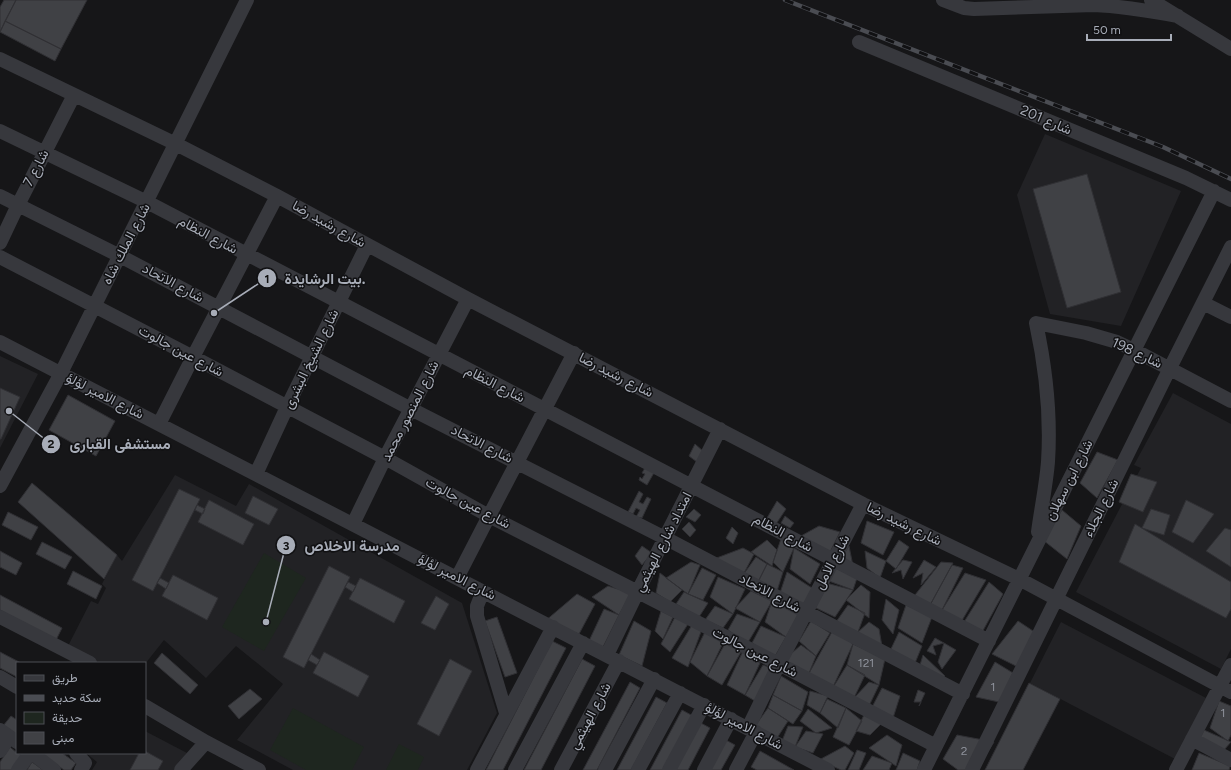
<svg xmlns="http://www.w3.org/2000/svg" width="1231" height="770" viewBox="0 0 1231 770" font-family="Figtree,Vazirmatn,sans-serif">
	<rect width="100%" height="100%" fill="#161618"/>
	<path fill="#222225" d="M1045,134L1181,191L1121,326L1050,314L1017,195Z
		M0,356L38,374L0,448Z
		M1173,393L1231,424V649L1221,669L1076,592L1141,468L1134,465Z
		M175,475L236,506L249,484L462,603L497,713L467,770H293L237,740L283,684L236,646L206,678L164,640L145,664V663H99L68,646L91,601L98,604L106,588L102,584L117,555L122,561Z
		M1061,622L1206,698L1175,759L1030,683Z
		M145,731L187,753L174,770H92L97,762L86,753H145Z"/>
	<path fill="#1e261f" d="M264,553L306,578L264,651L222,627Z
		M293,708L364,747L352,770H306L270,750Z
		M399,744L424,757L418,770H386Z"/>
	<path fill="#404145" stroke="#303034" d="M4,0H16L0,32V7Z
		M16,0H87L61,49L5,21Z
		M5,21L61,49L55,61L0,32Z
		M1087,174L1121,292L1067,308L1033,189Z
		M0,388L20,397L1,439H0Z
		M68,395L115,421L96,456L49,430Z
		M695,444L704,452L697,462L689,456Z
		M1097,452L1118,460L1097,498L1080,483Z
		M646,466L655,471L647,485L639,480L640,477L642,479L645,474L642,473Z
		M1131,474L1157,482L1143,512L1119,502Z
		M32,483L117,555L104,579L18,502Z
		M179,489L200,499L153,591L132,580Z
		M639,491L643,494L639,502L643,504L647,497L651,499L642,518L636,517L640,510L636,508L633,514L628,512Z
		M253,496L278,509L269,525L245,513Z
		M209,500L254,524L243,545L198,522Z
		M1186,500L1214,514L1193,543L1172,532Z
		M777,501L786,509L776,524L767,518Z
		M197,505L205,509L203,514L195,510Z
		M694,509L701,515L695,522L686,517Z
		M1151,509L1170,515L1164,535L1142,528Z
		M1062,510L1081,526L1067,559L1043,540Z
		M8,512L38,527L31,540L2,525Z
		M785,516L794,523L790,528L781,523Z
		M867,521L894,532L883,555L861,543Z
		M689,522L696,530L690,537L682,529Z
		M1135,524L1231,582V609L1226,618L1119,562Z
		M819,526L840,532L829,554L801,536Z
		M732,527L738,533L733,544L726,538Z
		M1225,528L1231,530V567L1206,551Z
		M781,539L794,548L783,572L773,562Z
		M767,540L777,550L772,566L751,552Z
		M899,540L909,547L896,569L886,561Z
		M42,542L72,557L65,569L36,554Z
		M642,546L652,553L642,565L635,556Z
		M849,546L853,566L842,557Z
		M743,548L754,554L743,575L714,559Z
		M794,548L820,564L810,584L790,569Z
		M0,551L22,563L16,575L0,567Z
		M865,551L886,561L880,578L867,568Z
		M756,557L767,564L758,582L743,575Z
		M903,560L912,562L903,579L901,570L892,573Z
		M924,560L936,567L921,585L923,573L913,578Z
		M691,562L700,565L688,594L666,578Z
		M941,562L953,563L929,607L915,595Z
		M767,564L783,572L777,591L758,582Z
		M952,565L963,568L942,610L929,607Z
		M329,566L350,577L304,668L283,657Z
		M702,568L716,575L703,600L688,594Z
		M835,568L857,578L853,590L829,581Z
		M73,571L102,586L96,599L67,584Z
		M787,572L812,588L804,607L780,593Z
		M660,573L682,590L670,602L656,593Z
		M965,573L986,580L961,622L942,610Z
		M173,575L218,598L207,620L162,596Z
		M718,577L745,589L733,614L710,597Z
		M160,578L169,583L166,589L157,583Z
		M360,578L405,601L394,623L349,599Z
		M348,582L356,586L353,592L345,587Z
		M989,582L1003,594L980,636L964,622Z
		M826,583L853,590L835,617L814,607Z
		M861,585L870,592L869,618L846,600Z
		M608,586L631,593L619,615L592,597Z
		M751,591L772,601L760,622L735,608Z
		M684,592L708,603L699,617L676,604Z
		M577,594L595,604L579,634L544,622Z
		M0,595L62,628L56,640L0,610Z
		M436,596L449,604L435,630L421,623Z
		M886,599L899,610L893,634L882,620Z
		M772,601L799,614L786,637L765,622Z
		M848,605L865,613L858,632L836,622Z
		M906,605L932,617L922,643L898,628Z
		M715,606L733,614L723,628L705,620Z
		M604,609L619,615L603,647L589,641Z
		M661,611L673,617L663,639L655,631Z
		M737,614L760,622L747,644L728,630Z
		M497,617L517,673L505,677L485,621Z
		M675,617L688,624L670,652L661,644Z
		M634,621L651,631L642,666L619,655Z
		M811,621L830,633L816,656L799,641Z
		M1018,621L1039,635L1018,667L992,654Z
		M869,622L879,629L883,652L858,632Z
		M692,625L702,629L688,667L672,658Z
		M761,626L786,637L774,658L752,643Z
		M833,630L853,644L832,689L808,675Z
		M705,632L723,643L707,676L690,662Z
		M899,632L922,646L915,663L890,651Z
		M935,638L944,643L933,646L936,655L927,651Z
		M552,641L566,648L503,770H486Z
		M726,642L741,652L722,685L707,676Z
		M944,643L956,650L942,669L938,662Z
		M853,644L885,659L879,685L847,665Z
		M801,645L816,656L807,678L784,660Z
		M743,651L760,663L745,695L727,685Z
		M0,652L21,663H17V677L0,668Z
		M324,652L369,676L358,697L313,673Z
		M162,653L198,685L190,694L154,663Z
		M311,654L320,660L317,665L308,660Z
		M923,655L945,676L942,679L920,665Z
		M450,659L472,671L439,736L417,724Z
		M582,659L595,666L541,770H524Z
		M995,662L1013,673L999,702L976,697Z
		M763,665L774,669L755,701L745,695Z
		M847,665L865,675L852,702L832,689Z
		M781,676L808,692L802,711L773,695Z
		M630,682L640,688L597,770H583Z
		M869,682L879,685L867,710L854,698Z
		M1029,683L1060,699L1023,770H985Z
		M882,688L900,696L893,718L870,711Z
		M250,689L262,699L239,719L228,706Z
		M918,690L925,693L919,706L921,702H914Z
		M810,691L828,696L820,713L807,705Z
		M773,695L802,711L793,724L768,708Z
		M656,697L667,703L631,770H617Z
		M827,699L846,708L838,728L820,713Z
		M1219,701L1231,706V735L1228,741L1210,728Z
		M768,708L788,721L777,738L755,726Z
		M846,708L862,721L849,745L833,737Z
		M808,709L832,728L816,733L800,721Z
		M682,710L693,716L664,770H650Z
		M865,713L882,723L870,735L856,731Z
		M11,716L17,720V736L3,726Z
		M699,722L710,728L688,770H674Z
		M788,726L803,727L795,747L782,741Z
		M1204,730L1231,742L1217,758L1195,748Z
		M806,731L823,734L813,753L795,747Z
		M887,735L902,745L896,766L869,748Z
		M957,735L994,742L977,770H958L943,759Z
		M724,739L735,745L721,770H707Z
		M845,746L854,753L845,770H841L819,760Z
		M10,747L17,753L22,755L12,770H0V762Z
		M857,750L866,753L859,770H848Z
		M145,751L163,761L158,770H130L139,753H145Z
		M760,751L794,770H757L751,767Z
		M40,753H62L76,763L71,770H64Z
		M903,753L920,761L917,770H896Z
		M1199,753L1230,766L1229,770H1192Z
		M872,756L892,763L889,770H863Z
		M32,762L43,770H27Z"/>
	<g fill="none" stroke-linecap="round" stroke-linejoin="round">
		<path stroke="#37383d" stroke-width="14" d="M943,0L964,8L974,9L1094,5C1122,6 1150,11 1178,16
			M1151,0L1231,49
			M859,42L1186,178L1231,200
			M0,59L176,144L277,196L468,299L863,504L1019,579L1231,692
			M0,131L147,202L989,641
			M0,196L120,256L411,409L665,538L963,694
			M0,243L18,205L74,95
			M0,257L193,357L385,458L489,516L779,664L936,746
			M1203,303L1231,317
			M0,342L828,770
			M159,424L193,357L277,196
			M256,474L287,407L367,245
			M0,486L61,373L247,0
			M353,524L385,458L468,299
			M1038,532C1041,509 1046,486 1048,462C1051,415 1046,369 1036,323L1086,333L1117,342L1134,350L1231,401
			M457,578L489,516L574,353
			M483,591L477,606V616L506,713
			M0,617L90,663
			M607,655L638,591L720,429
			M0,677L17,687
			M145,706L206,742L259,770
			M748,728L779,664L863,504
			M0,730L17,742
			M1192,739L1231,760
			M0,751L9,737
			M32,753L54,770
			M76,753L85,763L81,770
			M18,770L30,753
			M181,770L206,742
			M477,770L553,627
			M515,770L583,643
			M561,770L619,661
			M605,770L654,679
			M638,770L680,693
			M669,770L704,705
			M704,770L731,719
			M736,770L756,732
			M924,770L1037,544L1214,191
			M972,770L1170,368L1231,247
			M1176,770L1231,665"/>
		<g stroke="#4a4c52" stroke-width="4.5">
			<path id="rail" d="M785,0L1163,147L1231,179"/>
		</g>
		<use href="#rail" stroke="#111113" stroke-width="3" stroke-dasharray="9" stroke-linecap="butt"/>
	</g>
	<g text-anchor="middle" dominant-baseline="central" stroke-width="3" stroke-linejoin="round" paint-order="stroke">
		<g font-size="12" fill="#8e929b">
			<text x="866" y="663">121</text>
			<text x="993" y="687">1</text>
			<text x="1223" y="713">1</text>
			<text x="964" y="751">2</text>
		</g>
		<g font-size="14" fill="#a8adb8" stroke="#111113">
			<text transform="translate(1046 120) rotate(23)">شارع 201</text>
			<text transform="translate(36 168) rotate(-63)">شارع 7</text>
			<text transform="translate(329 224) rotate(29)">شارع رشيد رضا</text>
			<text transform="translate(208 235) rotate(28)">شارع النظام</text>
			<text transform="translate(126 244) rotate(-63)">شارع الملك شاه</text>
			<text transform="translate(173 283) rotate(28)">شارع الاتحاد</text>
			<text transform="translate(181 351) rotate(28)">شارع عين جالوت</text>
			<text transform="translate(1137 353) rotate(25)">شارع 198</text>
			<text transform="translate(311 359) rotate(-64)">شارع الشيخ البشرى</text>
			<text transform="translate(616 375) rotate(27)">شارع رشيد رضا</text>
			<text transform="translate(495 384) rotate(27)">شارع النظام</text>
			<text transform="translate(105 396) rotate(27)">شارع الامير لؤلؤ</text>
			<text transform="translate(410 411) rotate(-63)">شارع المنصور محمد</text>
			<text transform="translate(482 444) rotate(27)">شارع الاتحاد</text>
			<text transform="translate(1069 480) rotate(-63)">شارع ابن سهلان</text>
			<text transform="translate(468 503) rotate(28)">شارع عين جالوت</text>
			<text transform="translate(1101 508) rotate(-64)">شارع الجلاء</text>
			<text transform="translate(904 524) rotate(26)">شارع رشيد رضا</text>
			<text transform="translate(783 533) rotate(28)">شارع النظام</text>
			<text transform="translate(663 542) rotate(-63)">امتداد شارع الهيثمي</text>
			<text transform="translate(832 562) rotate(-62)">شارع الامل</text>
			<text transform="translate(457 577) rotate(27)">شارع الامير لؤلؤ</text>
			<text transform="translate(770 593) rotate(28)">شارع الاتحاد</text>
			<text transform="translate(755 652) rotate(27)">شارع عين جالوت</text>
			<text transform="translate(590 716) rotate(-62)">شارع الهيثمي</text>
			<text transform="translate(744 726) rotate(28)">شارع الامير لؤلؤ</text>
		</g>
	</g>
	<path fill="none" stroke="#a8adb8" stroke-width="1.5" d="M214 313L267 278M9 411L51 444M266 622L286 545"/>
	<g fill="#a8adb8" stroke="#111113" stroke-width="1.5">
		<circle cx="214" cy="313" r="4"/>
		<circle cx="9" cy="411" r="4"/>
		<circle cx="266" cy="622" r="4"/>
		<circle cx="267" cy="278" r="10"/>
		<circle cx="51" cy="444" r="10"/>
		<circle cx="286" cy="545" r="10"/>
	</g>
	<g font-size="12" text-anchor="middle" font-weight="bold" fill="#111">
		<text x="267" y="283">1</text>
		<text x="51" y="448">2</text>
		<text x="286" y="550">3</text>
	</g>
	<g font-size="15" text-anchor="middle" font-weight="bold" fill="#a8adb8" stroke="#111113" stroke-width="3" stroke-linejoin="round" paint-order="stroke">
		<text x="325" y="284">بيت الرشايدة.</text>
		<text x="120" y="449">مستشفى القبارى</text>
		<text x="352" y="551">مدرسة الاخلاص</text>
	</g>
	<rect x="16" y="662" width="130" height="92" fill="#111113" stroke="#4d4f55"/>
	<rect x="24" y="675" width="20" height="6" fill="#37383d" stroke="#4d4f55"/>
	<text x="52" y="682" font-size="12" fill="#a8adb8">طريق</text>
	<rect x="24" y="695" width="20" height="6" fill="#4a4c52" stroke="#4d4f55"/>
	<text x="52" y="702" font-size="12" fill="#a8adb8">سكة حديد</text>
	<rect x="24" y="712" width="20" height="12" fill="#1e261f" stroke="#4d4f55"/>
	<text x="52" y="722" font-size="12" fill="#a8adb8">حديقة</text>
	<rect x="24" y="732" width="20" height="12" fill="#404145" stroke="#4d4f55"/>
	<text x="52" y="742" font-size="12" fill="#a8adb8">مبنى</text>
	<path d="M1087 34v6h84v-6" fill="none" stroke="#a8adb8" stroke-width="2"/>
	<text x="1093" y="34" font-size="12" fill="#a8adb8" stroke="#111113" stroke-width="3" paint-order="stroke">50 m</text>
</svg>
